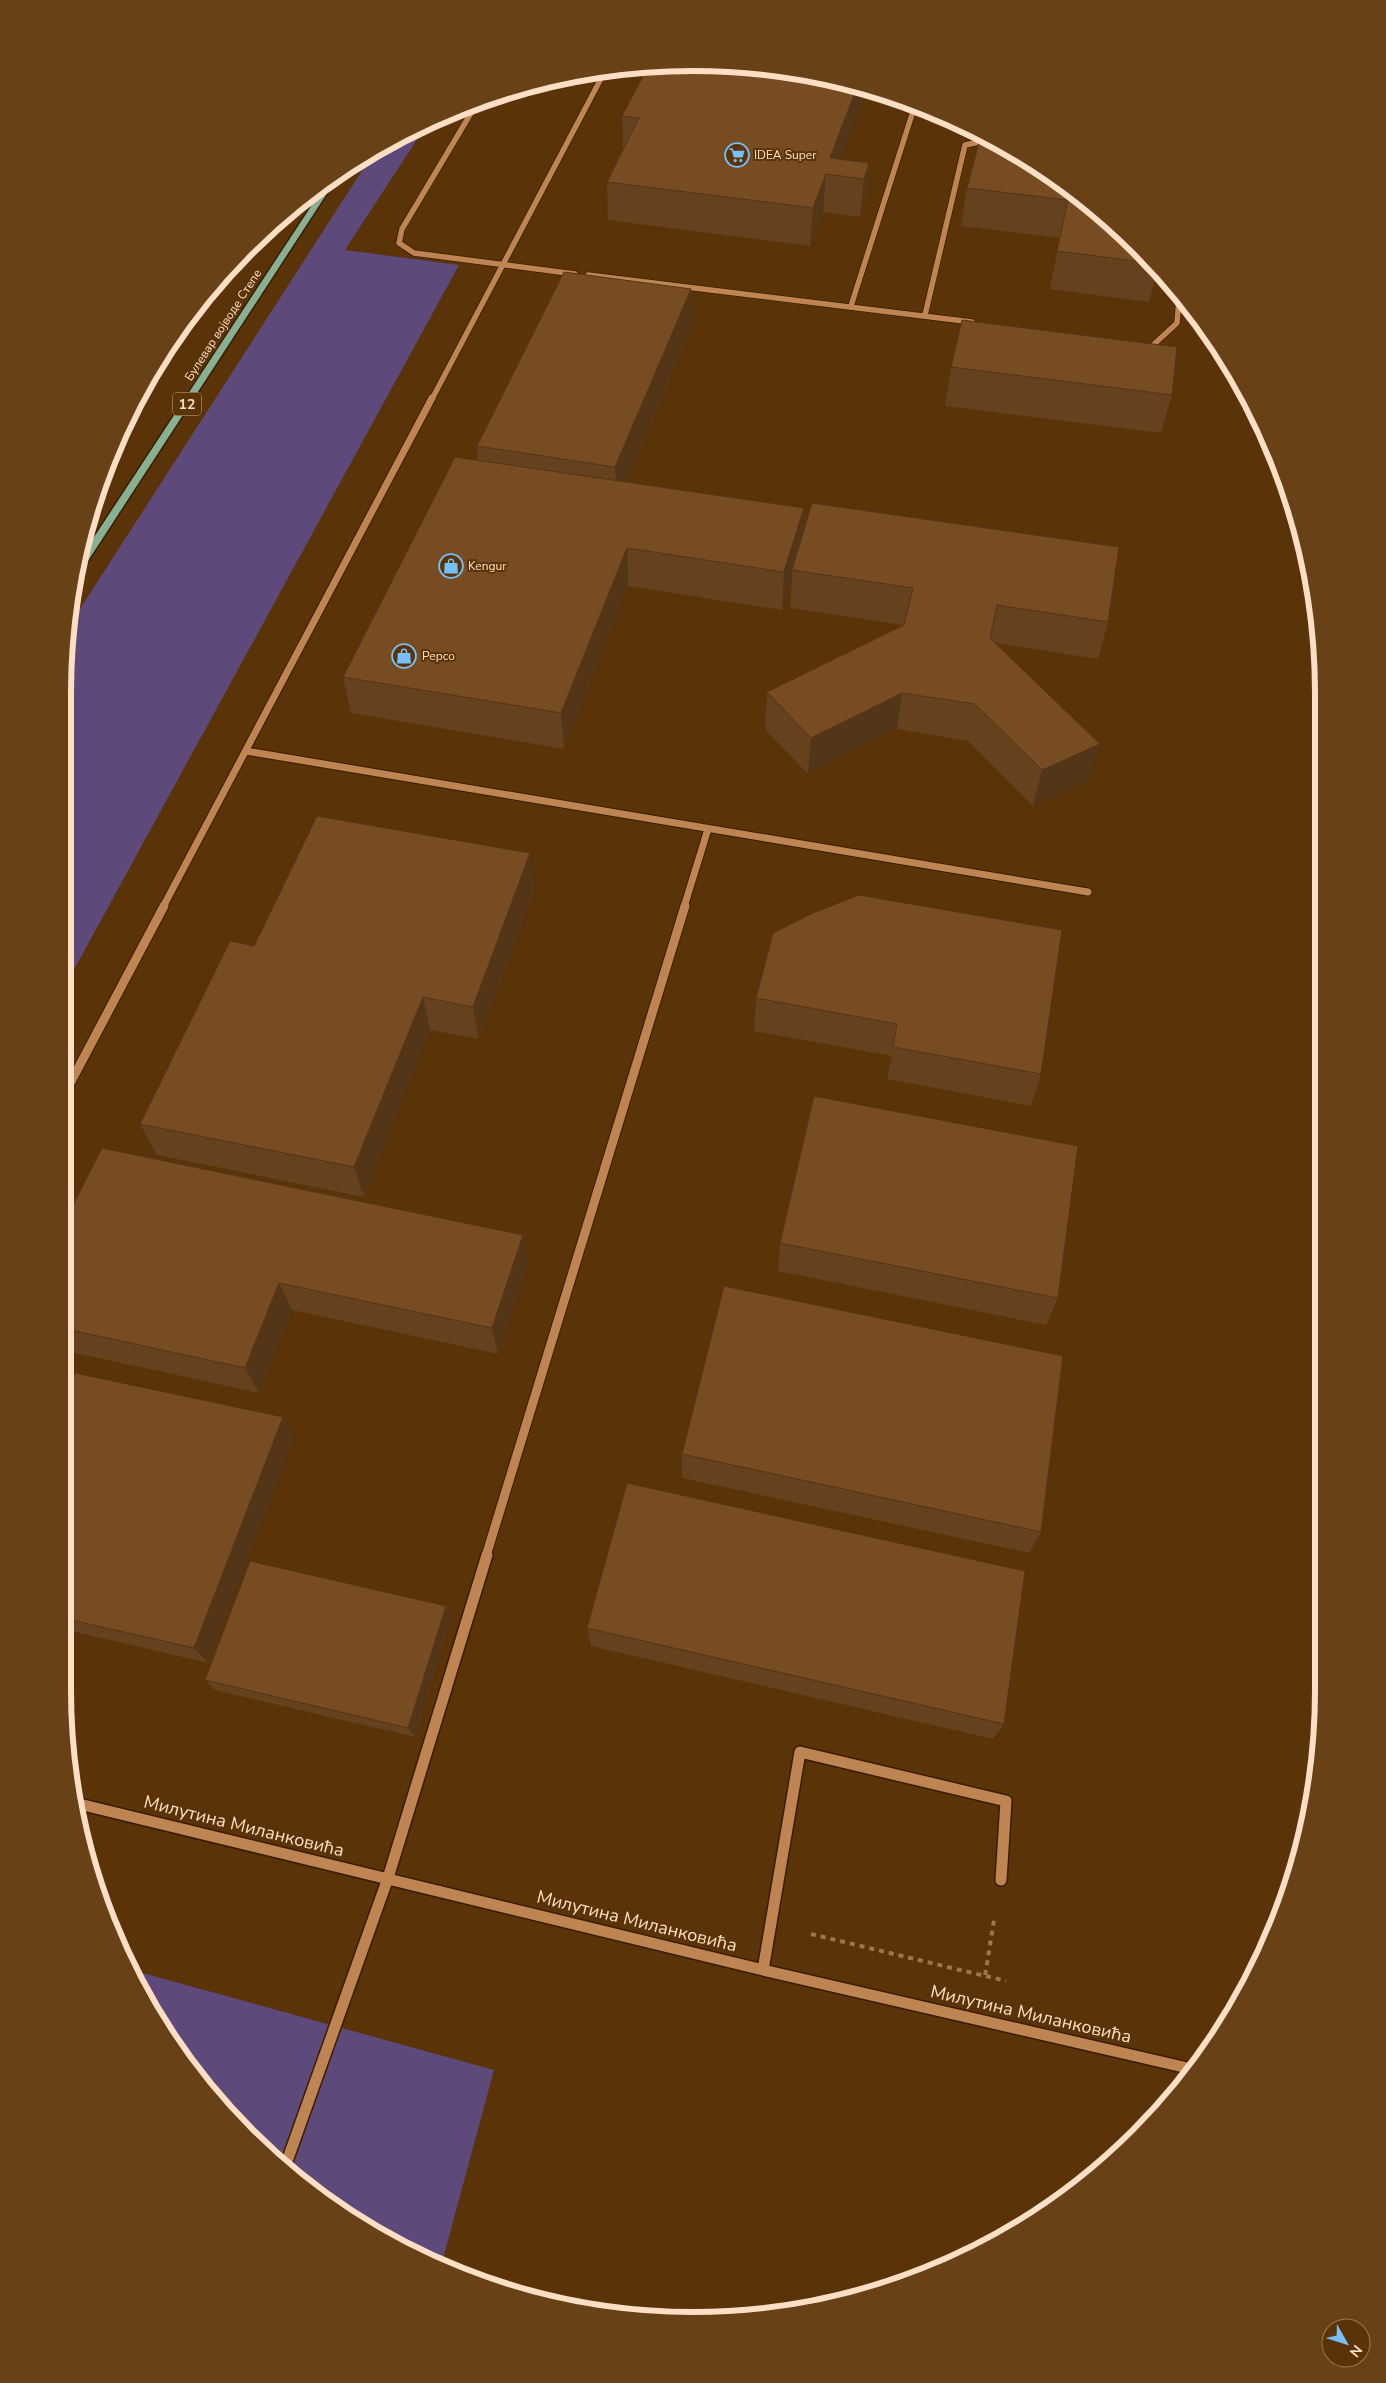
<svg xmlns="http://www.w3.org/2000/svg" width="1386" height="2383" viewBox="0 0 1386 2383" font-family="'Nunito Sans',sans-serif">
	<rect width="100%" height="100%" fill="#5b3308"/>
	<path fill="#5d4a7a" d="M427,124L345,250L459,265L65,986L64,651L69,626L374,152Z
		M128,1969L494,2070L441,2266L414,2256L342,2214L247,2136L193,2074Z"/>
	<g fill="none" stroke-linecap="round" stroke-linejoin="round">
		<g stroke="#391d02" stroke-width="7">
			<path id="minor-far3" d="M477,103L402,229L399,243L414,253L575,274
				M588,275L972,322
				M851,306L915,105
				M925,315L965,145L989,140
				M1144,346L1151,347L1177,323L1179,299
				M432,399L605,71"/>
		</g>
		<g stroke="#391d02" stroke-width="9">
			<path id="minor-far2" d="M246,751L1088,892
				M163,907L432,398
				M684,907L708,829"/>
		</g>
		<g stroke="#391d02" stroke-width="11">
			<path id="minor-far1" d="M65,1093L164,906
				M486,1556L685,906"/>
		</g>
		<g stroke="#391d02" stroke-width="14">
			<path id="minor" d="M75,1803L763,1970L1192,2069
				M763,1970L800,1752L1006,1801L1001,1880
				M285,2167L388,1878L487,1555"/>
		</g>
		<g stroke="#391d02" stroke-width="3">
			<path id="major" d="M338,173L339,175L84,567L80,568L83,554L327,182Z"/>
		</g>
		<path stroke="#9b7652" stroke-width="4" stroke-dasharray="5 5" stroke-linecap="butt" d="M811,1934L985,1976L994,1920
			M986,1976L1006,1981
			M1211,2032L1220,2034"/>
		<use href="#minor-far3" stroke="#be8552" stroke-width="5.5"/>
		<use href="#minor-far2" stroke="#be8552" stroke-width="7"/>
		<use href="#minor-far1" stroke="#be8552" stroke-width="9"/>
		<use href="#minor" stroke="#be8552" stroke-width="11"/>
		<use href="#major" fill="#87b192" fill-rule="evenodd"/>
	</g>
	<path fill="#66411e" d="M648,67L841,159L869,163L866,201L860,217L823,212L810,246L608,220L607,182L623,149L622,116Z
		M981,135L1139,247L1157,271L1149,302L1050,289L1060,238L961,226L967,188Z
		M691,327L627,482L804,508L802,537L1108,622L1098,659L995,643L1089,780L1033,806L968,741L897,729L808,774L765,729L767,692L903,625L790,608L792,578L782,610L628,586L564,749L351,713L343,677L478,460L477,446Z
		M951,367L1172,395L1161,433L945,406Z
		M535,888L479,1039L430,1030L364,1197L157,1155L140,1124L254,946Z
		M859,895L1041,1074L1031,1106L887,1079L892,1056L754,1031L756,998Z
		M66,1219L523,1235L528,1263L498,1354L292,1310L259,1393L66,1351Z
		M780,1243L1058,1298L1046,1325L778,1271Z
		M67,1391L294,1437L208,1663L67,1630Z
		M682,1454L1041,1532L1029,1553L682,1478Z
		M446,1606L451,1617L415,1737L215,1690L205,1680Z
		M587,1628L1004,1724L993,1739L591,1646Z"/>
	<path fill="#533518" d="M857,87L867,90L835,175L830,158Z
		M869,163L866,201L860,217L864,179Z
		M826,174L823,212L810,246L813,208Z
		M691,289V327L617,505L615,467Z
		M804,508L801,546L792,570V578L782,610L784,572Z
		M627,548L628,586L564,749L561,713Z
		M902,693L897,729L808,774L811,738Z
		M1100,744L1089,780L1033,806L1042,770Z
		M530,853L535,888L479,1039L473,1007Z
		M423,997L430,1030L364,1197L354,1167Z
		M523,1235L528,1263L498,1354L492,1328Z
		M279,1283L292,1310L259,1393L245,1368Z
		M283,1417L294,1437L208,1663L194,1648Z
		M446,1606L451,1617L415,1737L408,1728Z"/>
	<path fill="#774c23" stroke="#533518" d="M693,62L816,75L857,87L830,158L869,163L864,179L826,174L813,208L607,182L639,118L622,116L648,67Z
		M981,135L1043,169L1139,247L1151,263L1057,251L1068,200L967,188Z
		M564,272L691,289L615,467L477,446Z
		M962,320L1177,347L1172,395L951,367Z
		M455,457L804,508L784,572L627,548L561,713L343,677Z
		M812,503L1119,547L1108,622L997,605L990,638L1100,744L1042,770L975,704L902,693L811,738L767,692L904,625L913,588L792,570Z
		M317,816L530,853L473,1007L423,997L354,1167L140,1124L230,941L254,946Z
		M859,895L1062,930L1041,1074L893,1047L897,1024L756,998L773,933L813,913Z
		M814,1096L1078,1146L1058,1298L780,1243Z
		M102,1148L523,1235L492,1328L279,1283L245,1368L66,1329V1219Z
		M724,1286L1063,1356L1041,1532L682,1454Z
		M75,1373L283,1417L194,1648L67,1619V1391Z
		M627,1483L1025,1571L1004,1724L587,1628Z
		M250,1561L446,1606L408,1728L205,1680Z"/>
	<defs>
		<g id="supermarket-ring" transform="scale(1.25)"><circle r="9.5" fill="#5b3308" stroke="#76c0f7" stroke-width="1.5"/><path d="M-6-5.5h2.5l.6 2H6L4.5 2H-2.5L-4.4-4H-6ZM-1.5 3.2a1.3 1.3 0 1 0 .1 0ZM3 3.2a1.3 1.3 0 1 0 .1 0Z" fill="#76c0f7"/></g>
		<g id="shop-ring" transform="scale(1.25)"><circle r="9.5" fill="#5b3308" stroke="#76c0f7" stroke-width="1.5"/><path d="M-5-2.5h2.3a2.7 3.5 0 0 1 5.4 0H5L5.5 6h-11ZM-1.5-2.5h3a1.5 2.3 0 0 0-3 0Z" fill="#76c0f7"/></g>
	</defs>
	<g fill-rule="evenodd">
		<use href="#supermarket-ring" x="737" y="155"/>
		<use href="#shop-ring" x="451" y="566"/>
		<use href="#shop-ring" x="404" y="656"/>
	</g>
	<g text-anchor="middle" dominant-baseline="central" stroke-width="4" stroke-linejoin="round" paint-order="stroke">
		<g font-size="12" fill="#fedfc5" stroke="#5b3308" text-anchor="start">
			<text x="754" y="155">IDEA Super</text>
			<text x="468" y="566">Kengur</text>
			<text x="422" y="656">Pepco</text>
		</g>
		<g font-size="12" fill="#fedfc5" stroke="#5b3308">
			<text transform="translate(223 325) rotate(-57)">Булевар војводе Степе</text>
		</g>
		<rect fill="#5b3308" stroke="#cdab8c" stroke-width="1" x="173" y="392.5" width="28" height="23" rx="4"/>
		<g font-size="14" font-weight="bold" fill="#fedfc5">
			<text x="187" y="404">12</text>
		</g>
		<g font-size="18" fill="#fedfc5" stroke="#5b3308">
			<text transform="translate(244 1826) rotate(14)">Милутина Миланковића</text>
			<text transform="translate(637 1921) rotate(14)">Милутина Миланковића</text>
			<text transform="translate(1031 2014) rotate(13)">Милутина Миланковића</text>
		</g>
	</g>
	<path d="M0 0H1386V2383H0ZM693 71H693A622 622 0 0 1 1315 693V1690A622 622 0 0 1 693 2312H693A622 622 0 0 1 71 1690V693A622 622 0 0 1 693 71Z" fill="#684117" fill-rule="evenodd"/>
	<path fill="none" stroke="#fedfc5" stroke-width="6" d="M693 71H693A622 622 0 0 1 1315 693V1690A622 622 0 0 1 693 2312H693A622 622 0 0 1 71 1690V693A622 622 0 0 1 693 71Z"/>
	<g transform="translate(1346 2343) rotate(129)"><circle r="24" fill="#5b3308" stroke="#9c7854"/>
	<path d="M0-4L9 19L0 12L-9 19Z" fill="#76c0f7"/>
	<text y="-8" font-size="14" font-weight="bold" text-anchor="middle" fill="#fedfc5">N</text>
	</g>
</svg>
